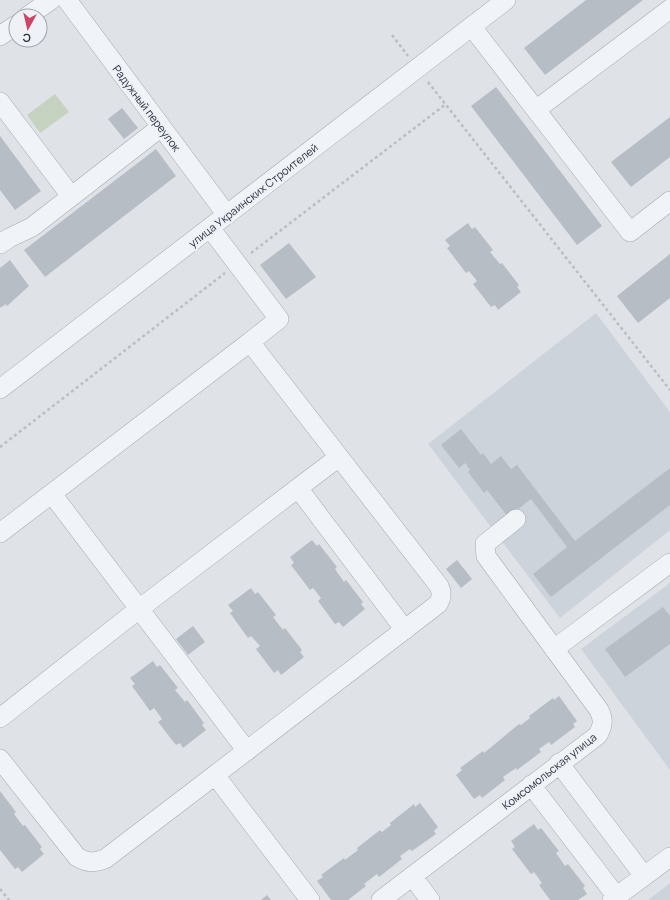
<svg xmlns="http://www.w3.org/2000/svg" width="670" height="900" viewBox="0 0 670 900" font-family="Manrope,sans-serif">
	<rect width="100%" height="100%" fill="#dfe3e8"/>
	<path fill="#cdd3da" d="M596,313L670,412V530L560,618L428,444Z
		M670,583V770L581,649Z
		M670,883V900H648Z"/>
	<path fill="#c6d2c0" d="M55,94L69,112L40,133L27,115Z"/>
	<path fill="#b6bdc5" d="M586,0H643L545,75L524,48Z
		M496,87L602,226L577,245L471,106Z
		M122,108L138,128L124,139L108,119Z
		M670,117V157L631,187L611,162Z
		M0,136L41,191L15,210L0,190Z
		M156,149L176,176L45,277L24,250Z
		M468,223L472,229L475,227L493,250L490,252L500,264L502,263L519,285L517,287L521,292L498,310L495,305L491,307L473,284L477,281L469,271L466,273L447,248L450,246L445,240Z
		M289,243L316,277L286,299L260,265Z
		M670,254V298L638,323L617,296Z
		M10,260L29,286L7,306L6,304L0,308V268Z
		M461,429L481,455L483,453L491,464L501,456L511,469L517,465L575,541L670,468V505L551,597L533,574L567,547L531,499L508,517L487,490L484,493L468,472L470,470L465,463L459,468L441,445Z
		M312,540L317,546L319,544L337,567L335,569L344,582L346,580L363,602L361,604L365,609L343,627L339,622L335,624L318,601L321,598L313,588L310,590L291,565L294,563L290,557Z
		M457,560L472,579L461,588L446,569Z
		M251,588L255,594L258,592L276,615L273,617L283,630L285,628L302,650L300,652L304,657L281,675L278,670L274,673L256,649L260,646L251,636L248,638L230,613L233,611L228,605Z
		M663,607L670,616V644L625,677L605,649Z
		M193,626L205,642L188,655L176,639Z
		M153,661L157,667L160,665L178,688L175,690L185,702L187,700L204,723L202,725L206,730L183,748L180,743L176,745L158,722L162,719L154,708L150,711L132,686L135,684L130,678Z
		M559,696L577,721L573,724L575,727L551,745L549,742L539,749L541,752L517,770L516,768L503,777L505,780L482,798L480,795L474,799L456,775L462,770L460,768L483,751L484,753L519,724L521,725L530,718L529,716L553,698L554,700Z
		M0,791L16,812L14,814L23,826L25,825L42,847L40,849L44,854L22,872L18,867L15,869L0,850Z
		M420,803L438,827L434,831L436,834L412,851L410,849L400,856L402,859L379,877L377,874L364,884L366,886L348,900H331L317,881L323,877L321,875L344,858L345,860L358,850L357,848L380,830L382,832L391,825L390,823L414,804L415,807Z
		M534,824L538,830L541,828L559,851L556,853L565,866L568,864L585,886L583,888L587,894L578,900H550L539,885L542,883L534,872L531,874L512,849L515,847L511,841Z
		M267,895L271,900H261Z"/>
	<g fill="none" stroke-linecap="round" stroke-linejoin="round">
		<g stroke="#a4aab2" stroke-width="20">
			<path id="minor" d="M67,0L227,215
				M28,16L51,0
				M472,27L630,232L670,201
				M0,36L16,25
				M0,102L71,196
				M537,109L670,9
				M210,228L279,319L250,342L439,586C442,593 442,597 438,604L215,775L310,900
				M0,244L9,238L32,227L161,127
				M0,389L506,0
				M339,457L298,488L405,630
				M52,494L247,751
				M0,533L250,342
				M554,649L670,563
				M0,718L139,609L298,488
				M0,759L77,857C88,863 93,863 105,859L215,775
				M559,763L644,876
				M531,785L617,897
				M412,876L430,900
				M381,900L598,735C603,725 604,720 599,710L486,556L485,544L516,519
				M612,900L670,857"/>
		</g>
		<path stroke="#b9bec3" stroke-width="2.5" stroke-dasharray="3 3" stroke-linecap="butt" d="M392,35L408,56
			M428,82L670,390
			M251,253L446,104
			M0,447L225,273
			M0,889L9,900"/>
		<use href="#minor" stroke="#f1f4f6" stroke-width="19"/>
	</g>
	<g text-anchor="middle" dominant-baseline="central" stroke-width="4" stroke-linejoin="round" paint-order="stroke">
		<g font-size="11" fill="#28323f" stroke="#eef2f6">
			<text transform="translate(147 108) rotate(53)">Радужный переулок</text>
			<text transform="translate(253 195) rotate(-38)">улица Украинских Строителей</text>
			<text transform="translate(549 771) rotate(-38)">Комсомольская улица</text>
		</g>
	</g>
	<g transform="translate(28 28) rotate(188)"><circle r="19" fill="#eef2f6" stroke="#9fa5ad"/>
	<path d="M0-3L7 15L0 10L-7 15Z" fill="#cc4565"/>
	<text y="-6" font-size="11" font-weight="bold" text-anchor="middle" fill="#28323f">С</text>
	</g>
</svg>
